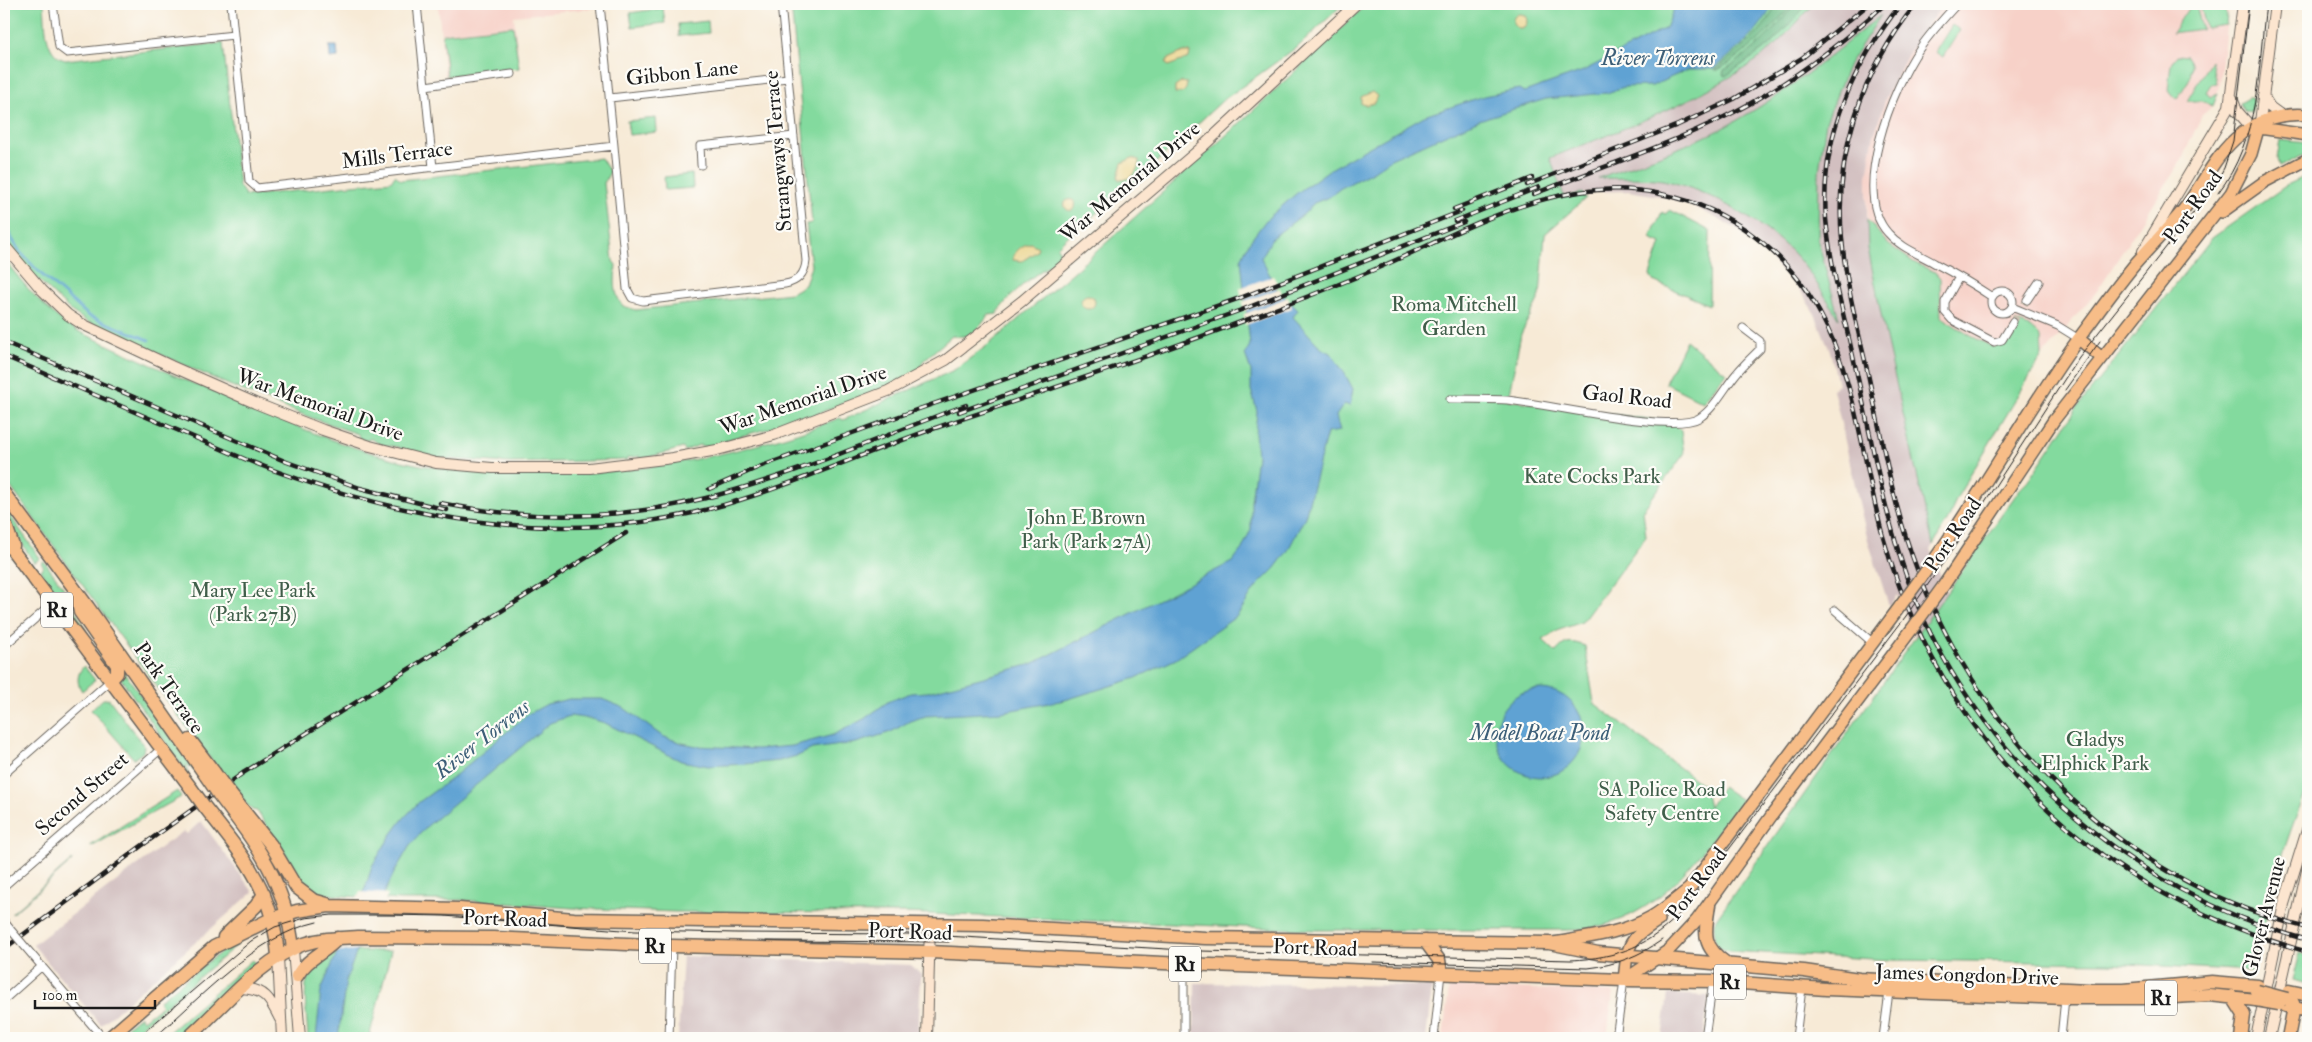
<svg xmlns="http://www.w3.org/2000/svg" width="2312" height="1042" viewBox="0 0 2312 1042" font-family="'IM FELL Double Pica',serif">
	<rect width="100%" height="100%" fill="#fdfcf7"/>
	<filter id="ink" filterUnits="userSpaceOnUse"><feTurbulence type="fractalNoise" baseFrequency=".02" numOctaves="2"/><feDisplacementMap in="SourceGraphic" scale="10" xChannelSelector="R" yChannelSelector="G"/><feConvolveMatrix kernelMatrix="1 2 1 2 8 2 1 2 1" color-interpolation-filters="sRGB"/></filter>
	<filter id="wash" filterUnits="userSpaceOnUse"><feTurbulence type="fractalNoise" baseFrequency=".0096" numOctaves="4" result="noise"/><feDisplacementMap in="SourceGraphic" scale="20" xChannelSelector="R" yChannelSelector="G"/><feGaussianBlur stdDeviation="1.12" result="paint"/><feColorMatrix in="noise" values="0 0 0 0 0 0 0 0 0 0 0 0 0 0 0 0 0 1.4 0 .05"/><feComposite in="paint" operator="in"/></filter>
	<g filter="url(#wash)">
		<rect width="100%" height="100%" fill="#f7ead6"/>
		<path fill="#f7d1c8" d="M438,4H596V8L514,16L519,68L445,76Z
			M1945,4H2229L2218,92L2213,106L2202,115L2181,161L2097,291L2042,356L1956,499L1950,516L1933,545L1874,282L1868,248L1867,177L1873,139L1886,97L1908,54L1927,25Z
			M1449,986L1613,992L1607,1038H1443Z"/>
		<path fill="#d2bfc0" d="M1814,4H1945L1927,25L1908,54L1886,97L1873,139L1867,177V219L1874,282L1933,545L1930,550L1948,595L2268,907L2257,952L1916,640L1897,595L1889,606L1867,537L1833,389L1838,384L1830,351L1815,314L1799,289L1755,243L1737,229L1695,207L1665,197L1629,191L1589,192L1565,201L1550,158L1643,121L1704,92L1758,60L1774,45Z
			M201,821L253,892L101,1025L33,945L164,845L184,831L187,834Z
			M683,956L911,965L921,974L918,1038H678Z
			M1195,983L1432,986L1426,1038H1194Z
			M1668,994L1709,996L1703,1038H1662Z"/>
		<path fill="#83da9e" stroke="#507b5d" d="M4,4H44C46,22 43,54 65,60L223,43L239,186L246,196L391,181L395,175L401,180L601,158L610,172L604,183L613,261L616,265C615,279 613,295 623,306L636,310L791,293L805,285L811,266L806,224L812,223L791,4H1343L1300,45L1222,101L1137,180L1066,238L1057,247L1060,252L1058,261C1039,269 1007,296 997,314L989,315C975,332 974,338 952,336L923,361L918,376L853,408L848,401L786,427L785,424L730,439L732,442L716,449L699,445L685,451L683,448L638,460L640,456L627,458V460L510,463L433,458L404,452L399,447L382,445L371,439L360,440L358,434L309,417L229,385L86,321L71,311L25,267L4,238Z
			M1367,4H1814C1796,23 1778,45 1757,60C1694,103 1621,130 1550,158L1564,197L1582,193L1586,198L1545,234L1540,296L1521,334L1509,394H1503L1508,400L1672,422L1681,431L1684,454L1643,510L1646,536L1582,622L1559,630L1543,640L1556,652C1566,640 1571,641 1585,646L1594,703L1704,786L1709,807L1722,787L1743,801C1692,860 1665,918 1580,930H1316L905,913L676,912L573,908L461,900H400L332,895L317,892L305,884L257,811L252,810L239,796L202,748L4,478V259C25,286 46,312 76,330C112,347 149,364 185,380C198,386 213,390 226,396C287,423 349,450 415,464C441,469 468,471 494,472C614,480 728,460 840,418L843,420L954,370L988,345L1077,269L1241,122Z
			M2191,4H2196L2202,29L2172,33Z
			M2200,4H2221L2227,15L2226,25L2206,28Z
			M663,8L665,23L632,27L630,13Z
			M1881,15L1849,64L1826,122L1819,171L1818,241L1839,319C1825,296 1811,272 1793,253C1762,221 1700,185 1656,179C1637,177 1617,179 1598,178C1644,161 1693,145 1736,121C1789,91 1834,53 1881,15Z
			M708,21L709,33L679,36L678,24Z
			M1952,25L1960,30L1943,57L1935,52Z
			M513,26L519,68L447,76L442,34Z
			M2177,55L2187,56L2192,64L2190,78L2177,99L2170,94L2168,90L2171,64Z
			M2211,60L2216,83L2211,84L2206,92L2210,97L2218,93L2213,106L2202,101H2187Z
			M2249,98H2253L2251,112L2244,111L2240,103Z
			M656,118L657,132L629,135L627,121Z
			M2280,140L2308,143V153L2279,167L2277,159Z
			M692,174L693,188L665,190L664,177Z
			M2308,175V788C2281,846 2268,909 2252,971L2109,963L1891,960L1728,951C1710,946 1714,934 1716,919L2020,489L2028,481L2077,408L2212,238L2287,185Z
			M1670,210L1710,231L1709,305L1653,281L1650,275L1661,243L1650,238L1662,212L1665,214Z
			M1867,219L1888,244L1915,263L1935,272L1940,278L1941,317L1971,336L1993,347L2005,343L2019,323L2030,327L2041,337L2042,356L1956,499L1950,516L1933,545L1885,334L1868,248Z
			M1686,340L1726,373L1703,402L1665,383Z
			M4,507L40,558L34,563L4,514Z
			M44,561L63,587L86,631L40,571L44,567L41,563Z
			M84,666L95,680L82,691C76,683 77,673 84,666Z
			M121,668L195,770L186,765L189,776L119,676Z
			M103,699H109L144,746L143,752L134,759L91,710Z
			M177,791L181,797L91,847L90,846Z
			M72,860V861L12,914V913Z
			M237,941L239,943L128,1038H114L140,1016L143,1020L162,1005L159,1001L206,963Z
			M349,951H391L369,1038H308C306,996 293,957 349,951Z
			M2299,953L2308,956V984L2292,980Z
			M252,960L256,964L187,1030L177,1038H162Z"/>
		<path fill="#6aba85" stroke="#436b50" d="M1776,4H1793C1771,30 1748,53 1718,70H1715C1738,51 1765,32 1776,4Z
			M1795,4H1808L1770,45L1726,76L1723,74L1724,70C1753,53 1775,29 1795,4Z"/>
		<path fill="#eeda9e" stroke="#857b5d" d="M1513 21a7 7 0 1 1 14 0a7 7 0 1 1-14 0Z
			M1183,52H1190L1189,58L1168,66L1166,63L1168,59Z
			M1182,82L1187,83L1186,89L1182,93H1175V87Z
			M1372,92L1377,96L1374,103L1367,105L1361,104V97Z
			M1132,158L1139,160C1139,171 1130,181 1119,180L1118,177L1122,163Z
			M1064.5 205a5.5 5.5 0 1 1 11 0a5.5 5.5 0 1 1-11 0Z
			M1031,243L1038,247L1036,252L1022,261L1013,260C1013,252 1023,244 1031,243Z
			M1081 302a7 7 0 1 1 14 0a7 7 0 1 1-14 0Z"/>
		<path fill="#5ea2d3" stroke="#3d5f78" d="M1676,4H1773C1761,31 1736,50 1714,69H1689L1652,86L1624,87L1607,93L1546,99L1479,120L1391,159L1374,171L1341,188L1329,197L1314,203L1304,214L1273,237L1261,258L1277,289L1298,310L1293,317L1321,348L1331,353L1345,374L1353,389L1350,406L1344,404L1336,416L1340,431L1327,433L1305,517L1287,552L1274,569L1256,587L1237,616L1176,659L1136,678L1065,700L1002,712L926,716L910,721L891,732L856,743L812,749L800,755L779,761L746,764L708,766L681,761L605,723L591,719L570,716L550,723L426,827L409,847L394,873L357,951L346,980L338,1038H316L321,990L366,886L372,866L391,835L403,819L419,802L451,779L527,715L547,704L569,699H602L624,708L662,736L682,743L697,746L757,749L792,746L833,735L864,719L889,701L911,693L928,692L1032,664L1232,562L1242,549L1251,529V502L1257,456L1255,434L1257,411L1251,390V371L1245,354L1250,345L1241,260L1248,244L1266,220L1297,193L1329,170L1424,116L1484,96L1519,89L1524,92L1583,71L1666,28Z
			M329,46H337L338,57L330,58Z
			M1496 733a44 44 0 1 1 88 0a44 44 0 1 1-88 0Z"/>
		<path fill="#f7ead6" d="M1273,276L1279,286L1242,300L1240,288Z
			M1280,288L1283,297L1244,311L1242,302Z
			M1288,297L1292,308L1245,325L1244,314Z
			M360,892L388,894L360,950L335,952Z"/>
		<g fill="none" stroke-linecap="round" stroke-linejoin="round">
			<path stroke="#5ea2d3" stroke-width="2.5" d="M4,225L20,252L40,273L89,316L149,340"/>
		</g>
	</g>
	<g filter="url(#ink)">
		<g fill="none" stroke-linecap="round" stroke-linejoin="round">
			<path stroke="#cbc1b1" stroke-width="7" stroke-dasharray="7 3.5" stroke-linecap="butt" d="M2013,322L2027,300"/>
			<g stroke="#69645d" stroke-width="9">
				<path id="street" d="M53,4L59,47L67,53L234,35L249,181L257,188L614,146L627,289L632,298L643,301L785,284C797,282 805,274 806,261L781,4
					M231,4L234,35
					M417,4L433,168
					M600,4L614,146
					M1957,4C1944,18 1931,32 1920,48C1893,87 1850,192 1888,233C1901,248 1919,254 1936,264C1955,274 1974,285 1992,297
					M425,86L512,74
					M610,98L788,78
					M701,165L700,146L794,136
					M1959,277L1945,302V312L1952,320L1994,342L2002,340L2013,322
					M1991 302a11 11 0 1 1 22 0a11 11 0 1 1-22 0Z
					M2027,300L2039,282
					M2012,307L2058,326L2079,339
					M1450,399C1469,399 1488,399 1507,400C1544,403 1673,434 1699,418C1714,409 1725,387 1736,374C1743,365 1752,357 1760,349V341L1743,328
					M1835,610L1873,643
					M4,646L52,604
					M4,774L110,681
					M4,886L161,749
					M4,921L10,929
					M21,942L103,1038
					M4,1000L42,966
					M669,1038L672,946
					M1184,1038V964
					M1434,1038L1441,973
					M1616,1038L1624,980
					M1705,1038L1713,981
					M1796,1038L1802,988
					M1883,1038L1889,992
					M2061,1038L2065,998"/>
			</g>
			<g stroke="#69645d" stroke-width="12">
				<path id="secondary" d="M2263,96L2270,107L2281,115
					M2232,98L2237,111L2251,127
					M2260,122L2275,4
					M4,245L42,290L68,315L82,324L171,366L255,403L323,430L370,446L436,463L492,468H589L673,458L717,450L774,435L888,391L946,360L1022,301L1201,148L1356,4
					M2143,251L2229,107L2243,4
					M293,949L300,1038
					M278,956L282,1038
					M241,988C265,989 270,999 280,1019
					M927,1038L930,924
					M2256,1038L2284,904L2308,827
					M2269,1038L2308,866"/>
			</g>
			<g stroke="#69645d" stroke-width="14">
				<path id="primary" d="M2252,127L2308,135
					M2222,212L2264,182L2308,159
					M2079,339L2102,358
					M1934,560C1985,488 2027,410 2079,338C2098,313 2116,287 2136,263C2152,245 2169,227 2184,209C2203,184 2216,153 2241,134C2261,118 2283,113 2308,115
					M1944,585L2054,420L2231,193L2251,154L2260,122
					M1553,943C1587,937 1621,934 1651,917C1665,909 1677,898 1689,889L1901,605
					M1624,980L1669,950L1697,920L1772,815L1912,629
					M1624,980C1628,944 1627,940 1659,920"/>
			</g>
			<g stroke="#69645d" stroke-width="15">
				<path id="highway" d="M4,493L88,607L206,776
					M4,520L13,546
					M4,539L191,788
					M76,593L80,612L117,665V673L110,681
					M190,740L214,772
					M227,790L271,845L296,887L313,900L327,904
					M219,795C258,846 286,883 293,949
					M204,806C244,857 273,889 278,956
					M1709,905C1705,932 1701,946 1726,963
					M224,937L256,906L264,894
					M1425,941L1439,960L1441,973
					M297,976C307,958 325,953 338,938
					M2289,991L2308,995
					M2232,996L2244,1015L2241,1038
					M2287,999L2293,1003L2294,1007L2288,1038
					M2286,1006L2308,1011
					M109,1038L214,947L273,918L297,911L329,906L460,909L574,919L983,925L1205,938L1549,943L1598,953L1804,971L1859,979L2089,990H2124L2212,982L2258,986
					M188,1038C223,1007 259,960 304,944C322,938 340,938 358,937L493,938L672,946L930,952L1184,964L1624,980L1713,981L1826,989L2065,998H2156L2209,995L2256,1000"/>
			</g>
			<use href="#street" stroke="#fff" stroke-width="7"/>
			<use href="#secondary" stroke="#fce5cf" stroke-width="10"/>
			<use href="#primary" stroke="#f7bd88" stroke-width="11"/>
			<use href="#highway" stroke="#f7bd88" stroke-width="12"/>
			<path stroke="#1c1c1c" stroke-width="1" d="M2218,193C2260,139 2258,68 2266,4
				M2065,390L2100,341
				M766,941L949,942
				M1373,962L1588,968C1616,965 1639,956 1662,940
				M137,1038L251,941L275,927L305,918L332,915H389L444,916L635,931L737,933L912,934L1201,951L1571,960C1617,958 1651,946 1683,910L1906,616L1973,520L2079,357L2213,188L2224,168L2233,141L2249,4
				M154,1038C200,998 257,935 317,922"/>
			<g stroke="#1c1c1c" stroke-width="4.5">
				<path id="rail" d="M1901,4C1852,66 1820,139 1826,219C1831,271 1846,323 1857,374C1872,442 1884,512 1907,578C1969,752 2130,894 2308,940
					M1916,4C1862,71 1834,153 1842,239C1846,285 1858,330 1868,374C1882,439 1893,507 1917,569C1983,742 2126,883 2308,928
					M1527,185L1678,125L1734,99L1802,58L1869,4
					M1534,194C1606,165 1683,141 1751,103C1799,76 1844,41 1885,4
					M1454,209L1532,178
					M1455,221L1539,187
					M4,342L287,462L360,488L447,510
					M4,356L247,460C392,518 555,549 709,509C791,487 869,450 950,423C1087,377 1225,331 1359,276C1456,237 1552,171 1661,194C1695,201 1727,215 1754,236C1851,308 1854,425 1882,533C1892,570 1906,606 1923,640C2005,803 2135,903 2308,952
					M959,412L1244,309L1464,222
					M709,489L759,467L916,410L1240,298L1462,211
					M440,503C528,521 619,520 706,498C794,476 881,436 966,405
					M4,949L140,847L243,773L626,533"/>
			</g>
			<use href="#rail" stroke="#fdfcf7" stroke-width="2.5" stroke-dasharray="8" stroke-linecap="butt"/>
			<g stroke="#69645d" stroke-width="9" stroke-linecap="butt">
				<path id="street-bridge" d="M10,929L21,942"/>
			</g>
			<g stroke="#69645d" stroke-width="14" stroke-linecap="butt">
				<path id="primary-bridge" d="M1901,605L1934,560
					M1912,629L1944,585"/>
			</g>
			<g stroke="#69645d" stroke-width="15" stroke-linecap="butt">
				<path id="highway-bridge" d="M214,772L227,790
					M206,776L219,795
					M191,788L204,806
					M2257,991L2287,999
					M2256,1000L2279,1004"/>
			</g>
			<use href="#street-bridge" stroke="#fff" stroke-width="7"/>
			<use href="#primary-bridge" stroke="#f7bd88" stroke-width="11"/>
			<use href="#highway-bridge" stroke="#f7bd88" stroke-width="12"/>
		</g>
	</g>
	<g text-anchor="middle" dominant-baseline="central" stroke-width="4.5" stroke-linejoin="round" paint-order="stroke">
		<g fill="#fdfcf7" stroke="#605f5e" stroke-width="1">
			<rect x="41" y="592.5" width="32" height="35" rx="4"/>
			<rect x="639" y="928.5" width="32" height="35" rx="4"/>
			<rect x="1169" y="946.5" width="32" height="35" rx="4"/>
			<rect x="1714" y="964.5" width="32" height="35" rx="4"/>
			<rect x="2145" y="980.5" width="32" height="35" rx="4"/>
		</g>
		<g font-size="20" font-weight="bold" fill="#1c1c1c">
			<text x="57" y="610">R1</text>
			<text x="655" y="946">R1</text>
			<text x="1185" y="964">R1</text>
			<text x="1730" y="982">R1</text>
			<text x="2161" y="998">R1</text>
		</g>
		<g font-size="21" fill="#1c1c1c" stroke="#fdfcf7">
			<text transform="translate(682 73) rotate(-6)">Gibbon Lane</text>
			<text transform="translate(778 151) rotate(-95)">Strangways Terrace</text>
			<text transform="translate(397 155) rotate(-7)">Mills Terrace</text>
			<text transform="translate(1130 182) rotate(-40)">War Memorial Drive</text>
			<text transform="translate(2193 207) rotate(-54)">Port Road</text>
			<text transform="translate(1627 397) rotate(6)">Gaol Road</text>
			<text transform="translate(803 400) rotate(-19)">War Memorial Drive</text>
			<text transform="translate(320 405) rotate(20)">War Memorial Drive</text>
			<text transform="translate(1953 535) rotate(-56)">Port Road</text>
			<text transform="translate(169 688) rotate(55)">Park Terrace</text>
			<text transform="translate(82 794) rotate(-41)">Second Street</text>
			<text transform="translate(1697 884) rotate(-53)">Port Road</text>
			<text transform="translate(2264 917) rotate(-76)">Glover Avenue</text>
			<text transform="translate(505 919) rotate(2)">Port Road</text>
			<text transform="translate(910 932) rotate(2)">Port Road</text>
			<text transform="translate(1315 948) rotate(2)">Port Road</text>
			<text transform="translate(1967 975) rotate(2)">James Congdon Drive</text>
		</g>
		<g font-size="21" fill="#405e4a" stroke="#fdfcf7">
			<text x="1454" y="304">Roma Mitchell<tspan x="1454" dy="24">Garden</tspan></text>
			<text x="1592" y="476">Kate Cocks Park</text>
			<text x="1086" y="517">John E Brown<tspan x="1086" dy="24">Park (Park 27A)</tspan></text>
			<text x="253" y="590">Mary Lee Park<tspan x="253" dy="24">(Park 27B)</tspan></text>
			<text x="2095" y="739">Gladys<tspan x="2095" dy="24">Elphick Park</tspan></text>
			<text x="1662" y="789">SA Police Road<tspan x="1662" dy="24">Safety Centre</tspan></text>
		</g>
		<g font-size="22" font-style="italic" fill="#3d5f78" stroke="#fdfcf7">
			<text x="1658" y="58">River Torrens</text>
			<text x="1540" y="733">Model Boat Pond</text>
			<text transform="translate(482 739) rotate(-38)">River Torrens</text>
		</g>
	</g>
	<rect width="2312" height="1042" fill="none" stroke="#fdfcf7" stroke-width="20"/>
	<path d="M35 1000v8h120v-8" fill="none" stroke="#1c1c1c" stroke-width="2.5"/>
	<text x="42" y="1000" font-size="15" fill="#1c1c1c" stroke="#fdfcf7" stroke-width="4" paint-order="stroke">100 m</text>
</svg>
